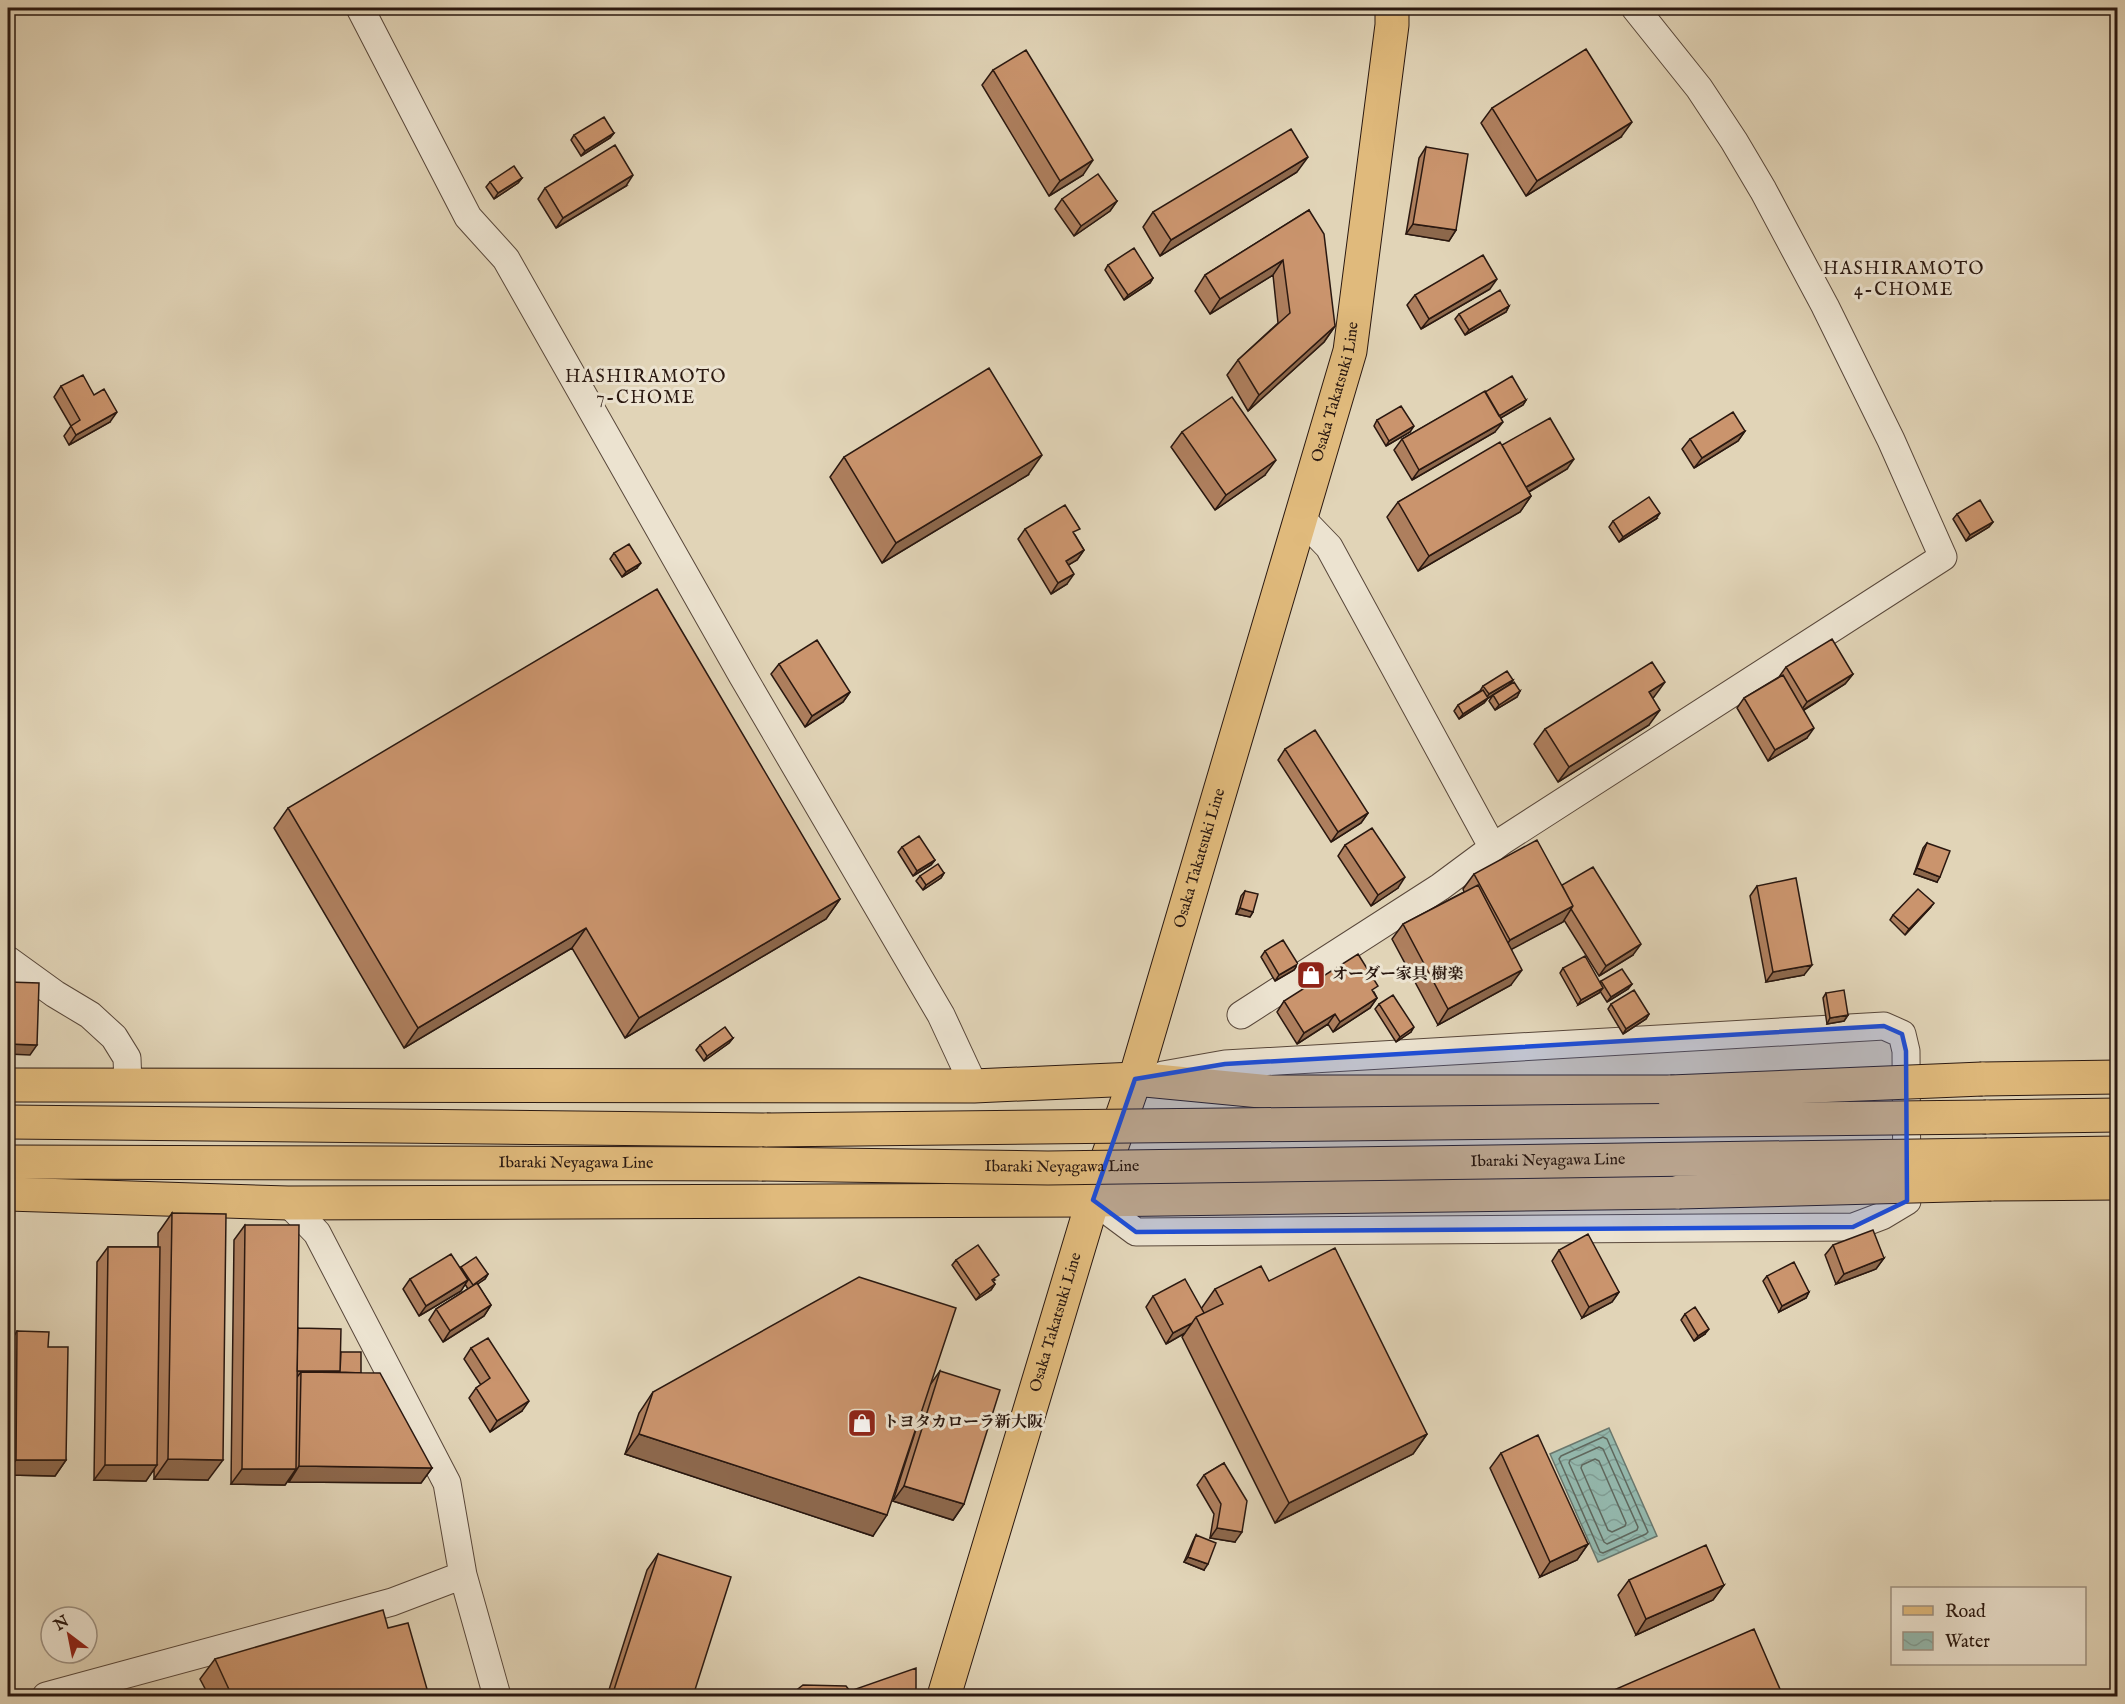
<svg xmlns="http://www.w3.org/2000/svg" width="2125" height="1704" viewBox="0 0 2125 1704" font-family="'IM FELL English','Noto Serif JP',serif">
	<defs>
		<pattern id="water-waves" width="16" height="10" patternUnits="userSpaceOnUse" patternTransform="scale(1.5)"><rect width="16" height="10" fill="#94b8ad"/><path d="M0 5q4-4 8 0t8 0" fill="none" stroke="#809d94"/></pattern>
	</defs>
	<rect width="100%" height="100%" fill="#e1d4b7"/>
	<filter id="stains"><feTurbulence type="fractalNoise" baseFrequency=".00333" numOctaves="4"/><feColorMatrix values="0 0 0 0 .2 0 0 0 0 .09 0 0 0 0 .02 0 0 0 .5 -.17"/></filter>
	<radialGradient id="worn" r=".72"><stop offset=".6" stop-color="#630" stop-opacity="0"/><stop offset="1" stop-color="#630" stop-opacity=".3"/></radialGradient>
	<path fill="url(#water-waves)" stroke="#6a786e" stroke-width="1.5" d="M1609,1428L1657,1536L1598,1562L1550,1454Z"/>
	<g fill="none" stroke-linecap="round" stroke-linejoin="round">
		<path stroke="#5f685e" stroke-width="1.5" d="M1603,1437L1607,1439L1648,1532L1646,1534L1603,1553L1600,1552L1559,1459L1561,1456Z
			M1599,1447L1603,1449L1638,1527L1637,1530L1607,1544L1604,1542L1569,1463L1570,1460Z
			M1595,1459L1599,1461L1626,1523L1625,1526L1612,1532L1608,1530L1581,1468L1582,1465Z"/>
		<g stroke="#58473a" stroke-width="29">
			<path id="minor" d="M360,8L468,217L506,259L742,675L941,1015L974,1086
				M1301,518L1329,547L1493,848
				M8,960L55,994L90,1015L114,1037L127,1058L128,1084
				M1241,1015L1440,887L1502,841L1943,557L1891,440L1825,306L1763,190L1734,141L1699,88L1635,8
				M1093,1200L1136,1232L1853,1227L1882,1216L1907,1201L1906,1051L1902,1034L1884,1026L1225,1064L1163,1075
				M288,1203L317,1233L447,1483L463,1575L497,1696
				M46,1696L392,1602L463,1575"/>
		</g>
		<g stroke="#2a1810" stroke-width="35">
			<g id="primary">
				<path d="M1982,1079L2118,1077"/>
				<path d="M8,1085L974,1086L1135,1079L1271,1092H1671"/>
				<path d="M1986,1117L2118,1115"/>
				<path d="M8,1122L767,1130"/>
				<path d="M1987,1155L2118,1153"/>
				<path id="s1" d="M8,1162L762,1164"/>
				<path d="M1991,1184L2118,1183"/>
				<path d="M8,1194L288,1203L1093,1200L1679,1192"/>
				<path id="s2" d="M944,1696L1093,1200L1135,1079L1350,351L1392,25V8"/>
			</g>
		</g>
		<use href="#minor" stroke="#ece3d0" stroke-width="27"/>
		<use href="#primary" stroke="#e0ba7c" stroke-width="33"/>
		<g stroke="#2a1810" stroke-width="35" stroke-linecap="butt">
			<g id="primary-bridge">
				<path d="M1671,1092L1982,1079"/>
				<path d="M767,1130L1986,1117"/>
				<path id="s3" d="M762,1164L1048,1168L1987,1155"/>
				<path d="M1679,1192L1991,1184"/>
			</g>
		</g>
		<use href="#primary-bridge" stroke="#e0ba7c" stroke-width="33"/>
	</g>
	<path fill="#ae7f5e" stroke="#2a1810" stroke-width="1.5" d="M993,70L1083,175L1049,196L982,85Z
		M1492,108L1621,137L1526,196L1481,123Z
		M614,133L610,138L581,156L571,140L574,135Z
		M1426,147L1456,230L1449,241L1406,234L1419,158Z
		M1297,172L1160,256L1143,227L1153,212Z
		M522,178L518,183L494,199L486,187L490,182Z
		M626,186L556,228L538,199L545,188Z
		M1062,199L1117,201L1110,211L1074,236L1055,209Z
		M1309,210L1335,326L1324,342L1248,411L1227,375L1238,360L1278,323L1273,275L1210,314L1195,291L1205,275Z
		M1108,265L1153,278L1150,283L1124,300L1105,270Z
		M1490,289L1421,329L1407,305L1415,295Z
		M1509,306L1506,312L1465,335L1455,319L1459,314Z
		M61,386L110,422L69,445L64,436L71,426L54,397Z
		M1485,392L1526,400L1523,405L1500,418L1495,432L1412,480L1394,450L1402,439Z
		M1377,420L1410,432L1386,446L1374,426Z
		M1745,431L1738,441L1694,468L1682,449L1690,439Z
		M1182,432L1265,475L1215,510L1171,447Z
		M1502,445L1567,469L1529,492L1531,496L1520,512L1418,571L1387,517L1398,502Z
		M844,457L1028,475L882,563L830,477Z
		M1957,514L1993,522L1989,527L1966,541L1953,519Z
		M1656,519L1619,542L1609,527L1613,521Z
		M1025,529L1075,535L1084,550L1077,560L1068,565L1067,584L1051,594L1018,539Z
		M614,553L637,568L622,577L610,559Z
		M779,664L850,692L843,702L805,727L771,674Z
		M1786,667L1853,674L1845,684L1804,710L1807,738L1768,761L1737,708L1744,698L1779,677Z
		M1513,680L1509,685L1488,698L1484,703L1459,719L1454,711L1458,705L1480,691L1483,686Z
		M1520,691L1517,697L1495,710L1489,701L1493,695Z
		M1654,697L1652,698L1649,725L1558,782L1534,744L1545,729Z
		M1285,749L1368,813L1361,823L1331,842L1278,760Z
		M288,808L840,899L826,919L625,1038L572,948L404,1048L274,828Z
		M1927,843L1937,882L1914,874L1923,848Z
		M1345,845L1398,888L1371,906L1338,856Z
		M902,847L935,860L931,865L913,876L898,852Z
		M944,873L941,878L923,890L916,881L920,876Z
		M1474,874L1562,885L1633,955L1599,976L1564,920L1563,922L1511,949V985L1438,1025L1392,939L1403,924L1464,892L1463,889Z
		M1757,886L1804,975L1766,982L1750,896Z
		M1245,891L1253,912L1250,917L1236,914L1241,896Z
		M1930,908L1905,935L1890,920L1893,915Z
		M1265,951L1298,964L1294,970L1275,981L1261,957Z
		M1563,968L1600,983L1601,981L1632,984L1628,989L1607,1002L1600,991L1599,993L1578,1005L1560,973Z
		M1374,992L1377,998L1370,1008L1333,1032L1328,1024L1297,1044L1277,1012L1284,1001Z
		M1826,993L1848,1015L1844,1021L1827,1024L1823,998Z
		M1379,1004L1411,1032L1396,1042L1375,1009Z
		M1611,1004L1649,1014L1646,1019L1623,1034L1608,1009Z
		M733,1038L729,1043L704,1061L696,1050L700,1045Z
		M172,1213L208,1480L154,1479V1469L146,1481L94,1480L97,1262L108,1247H158V1233Z
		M245,1225L298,1328L341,1352L361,1373L432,1468L421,1483L289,1482V1479L285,1485L231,1484L234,1240Z
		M1833,1245L1884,1258L1876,1269L1836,1284L1825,1255Z
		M1559,1250L1619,1292L1612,1302L1582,1318L1552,1261Z
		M956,1260L995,1280L993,1281L995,1284L991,1290L976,1300L952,1265Z
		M461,1267L488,1274L485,1279L477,1284L491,1305L484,1316L443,1342L429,1320L436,1309L468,1289L465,1284L461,1291L419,1316L403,1289L410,1279L460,1268Z
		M1767,1276L1809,1292L1806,1298L1779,1312L1763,1281Z
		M1269,1281L1427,1434L1413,1454L1275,1523L1182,1337L1185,1333L1166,1344L1146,1307L1153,1296L1201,1309L1215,1289Z
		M1685,1314L1705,1334L1694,1341L1681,1320Z
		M17,1331L48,1347L66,1460L55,1476L8,1475V1346Z
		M471,1348L522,1411L490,1432L469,1398L476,1388L481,1385L464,1359Z
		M940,1371L964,1504L953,1520L893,1501L922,1411L873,1536L625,1454L639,1413L653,1392L930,1385Z
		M1501,1453L1588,1544L1577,1560L1540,1577L1490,1468Z
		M1224,1463L1235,1542L1210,1538L1214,1514L1197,1485L1204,1475Z
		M1196,1535L1204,1570L1184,1562L1193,1541Z
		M658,1554L693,1696H607L647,1570Z
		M1629,1580L1724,1585L1713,1600L1636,1635L1618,1595Z
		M388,1628L429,1696H209L200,1679L215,1659Z"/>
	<path fill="#8d684c" stroke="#2a1810" stroke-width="1.5" d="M1632,122L1621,137L1526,196L1537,181Z
		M614,133L610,138L581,156L585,151Z
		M1308,157L1297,172L1160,256L1171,240Z
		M1093,160L1083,175L1049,196L1060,181Z
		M633,175L626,186L556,228L563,218Z
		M522,178L518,183L494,199L498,193Z
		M1117,201L1110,211L1074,236L1081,226Z
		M1413,224L1456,230L1449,241L1406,234Z
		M1283,260L1273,275L1210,314L1220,299Z
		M1153,278L1150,283L1124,300L1128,295Z
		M1497,279L1490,289L1421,329L1429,319Z
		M1509,306L1506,312L1465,335L1469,330Z
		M1335,326L1324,342L1248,411L1259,395Z
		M1526,400L1523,405L1494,422L1498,416Z
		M117,412L110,422L69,445L76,435Z
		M1503,422L1495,432L1412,480L1419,470Z
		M1414,426L1410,432L1386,446L1389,441Z
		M1745,431L1738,441L1694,468L1702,458Z
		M1042,455L1028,475L882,563L896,543Z
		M1574,459L1567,469L1518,498L1525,488Z
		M1276,460L1265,475L1215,510L1226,495Z
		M1531,496L1520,512L1418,571L1429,556Z
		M1660,513L1656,519L1619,542L1623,537Z
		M1993,522L1989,527L1966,541L1970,535Z
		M1084,550L1077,560L1058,571L1066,561Z
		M641,563L637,568L622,577L626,572Z
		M1074,574L1067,584L1051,594L1058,583Z
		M1853,674L1845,684L1800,712L1807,702Z
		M1513,680L1509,685L1485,700L1489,694Z
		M1665,682L1654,697L1638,707L1649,692Z
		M1520,691L1517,697L1495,710L1499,705Z
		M850,692L843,702L805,727L812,716Z
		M1488,698L1484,703L1459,719L1463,714Z
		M1660,710L1649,725L1558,782L1569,767Z
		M1814,728L1807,738L1768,761L1775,750Z
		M1368,813L1361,823L1331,842L1338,832Z
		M935,860L931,865L913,876L917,871Z
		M1917,868L1940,877L1937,882L1914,874Z
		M944,873L941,878L923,890L926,885Z
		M1405,877L1398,888L1371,906L1378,895Z
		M840,899L826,919L625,1038L639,1018Z
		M1934,903L1930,908L1905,935L1909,929Z
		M1573,906L1563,922L1499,956L1510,940Z
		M1240,908L1253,912L1250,917L1236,914Z
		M586,928L572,948L404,1048L418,1028Z
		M1641,944L1633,955L1599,976L1606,966Z
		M1298,964L1294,970L1275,981L1279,975Z
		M1812,965L1804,975L1766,982L1773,972Z
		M1522,970L1511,985L1438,1025L1448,1009Z
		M1632,984L1628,989L1607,1002L1611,997Z
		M1603,988L1599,993L1578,1005L1581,1000Z
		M1377,998L1370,1008L1333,1032L1340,1022Z
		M1335,1014L1328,1024L1297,1044L1304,1033Z
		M1649,1014L1646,1019L1623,1034L1626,1029Z
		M1848,1015L1844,1021L1827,1024L1830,1018Z
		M1414,1027L1411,1032L1396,1042L1400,1037Z
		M733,1038L729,1043L704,1061L707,1056Z
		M8,1044L37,1045L30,1055L8,1054Z
		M1884,1258L1876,1269L1836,1284L1844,1274Z
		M488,1274L485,1279L469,1290L473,1285Z
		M468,1280L461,1291L419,1316L426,1306Z
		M995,1284L991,1290L976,1300L980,1295Z
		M1619,1292L1612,1302L1582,1318L1589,1307Z
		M1809,1292L1806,1298L1779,1312L1782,1306Z
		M491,1305L484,1316L443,1342L450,1331Z
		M1192,1323L1185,1333L1166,1344L1173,1333Z
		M1709,1329L1705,1334L1694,1341L1698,1336Z
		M297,1371H340L333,1382L301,1372L294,1381Z
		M529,1401L522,1411L490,1432L497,1421Z
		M639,1434L887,1515L873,1536L625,1454Z
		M1427,1434L1413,1454L1275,1523L1289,1503Z
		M168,1459L223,1460L208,1480L154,1479Z
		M16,1460H66L55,1476L8,1475V1471Z
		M105,1465H157L146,1481L94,1480Z
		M299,1466L432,1468L421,1483L289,1482Z
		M242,1469H296L285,1485L231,1484Z
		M904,1486L964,1504L953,1520L893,1501Z
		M1217,1528L1242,1532L1235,1542L1210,1538Z
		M1588,1544L1577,1560L1540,1577L1550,1562Z
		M1188,1557L1208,1564L1204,1570L1184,1562Z
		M1724,1585L1713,1600L1636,1635L1646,1619Z"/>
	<path fill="#ca946d" stroke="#2a1810" stroke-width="1.5" d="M1586,49L1632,122L1537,181L1492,108Z
		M1026,50L1093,160L1060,181L993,70Z
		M604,117L614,133L585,151L574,135Z
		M1291,129L1308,157L1171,240L1153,212Z
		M615,145L633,175L563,218L545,188Z
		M1426,147L1468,154L1456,230L1413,224Z
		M514,166L522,178L498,193L490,182Z
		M1098,174L1117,201L1081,226L1062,199Z
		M1309,210L1324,234L1335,326L1259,395L1238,360L1290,313L1283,260L1220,299L1205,275Z
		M1134,248L1153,278L1128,295L1108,265Z
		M1483,255L1497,279L1429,319L1415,295Z
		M1500,290L1509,306L1469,330L1459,314Z
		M989,368L1042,455L896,543L844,457Z
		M83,375L94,395L104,389L117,412L76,435L71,426L80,420L61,386Z
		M1512,376L1526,400L1499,416L1485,392Z
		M1485,391L1503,422L1419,470L1402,439Z
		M1232,397L1276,460L1226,495L1182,432Z
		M1401,406L1414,426L1389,441L1377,420Z
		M1733,412L1745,431L1702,458L1690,439Z
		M1550,418L1574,459L1526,487L1502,445Z
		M1500,442L1531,496L1429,556L1398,502Z
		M1649,497L1660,513L1623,537L1613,521Z
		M1980,500L1993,522L1970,535L1957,514Z
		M1065,505L1080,529L1073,532L1084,550L1066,561L1074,574L1058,583L1025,529Z
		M629,544L641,563L626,572L614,553Z
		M657,589L840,899L639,1018L586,928L418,1028L288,808Z
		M1832,639L1853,674L1807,702L1786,667Z
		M817,640L850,692L812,716L779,664Z
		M1652,662L1665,682L1649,692L1660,710L1569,767L1545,729Z
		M1507,671L1513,680L1489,694L1483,686Z
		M1783,675L1814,728L1775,750L1744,698Z
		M1514,682L1520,691L1499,705L1493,695Z
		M1483,690L1488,698L1463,714L1458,705Z
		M1315,730L1368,813L1338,832L1285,749Z
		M1372,828L1405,877L1378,895L1345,845Z
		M919,836L935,860L917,871L902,847Z
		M1537,840L1573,906L1510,940L1474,874Z
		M1927,843L1950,851L1940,877L1917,868Z
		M938,864L944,873L926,885L920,876Z
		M1593,867L1641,944L1606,966L1571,909L1573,906L1562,885Z
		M1796,878L1812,965L1773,972L1757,886Z
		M1478,885L1522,970L1448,1009L1403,924Z
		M1918,889L1934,903L1909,929L1893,915Z
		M1245,891L1258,894L1253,912L1240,908Z
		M1283,940L1298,964L1279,975L1265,951Z
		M1358,954L1378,986L1372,990L1377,998L1340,1022L1335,1014L1304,1033L1284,1001Z
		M1585,956L1603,988L1581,1000L1563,968Z
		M1622,969L1632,984L1611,997L1601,981Z
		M8,982L39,983L37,1045L8,1044Z
		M1634,990L1649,1014L1626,1029L1611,1004Z
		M1844,990L1848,1015L1830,1018L1826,993Z
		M1393,995L1414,1027L1400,1037L1379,1004Z
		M725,1027L733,1038L707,1056L700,1045Z
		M172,1213L226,1214L223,1460L168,1459Z
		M245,1225H299L296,1469H242Z
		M1873,1230L1884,1258L1844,1274L1833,1245Z
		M1588,1234L1619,1292L1589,1307L1559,1250Z
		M978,1245L999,1275L992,1280L995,1284L980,1295L956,1260Z
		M108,1247H160L157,1465H105Z
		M1335,1248L1427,1434L1289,1503L1196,1317L1223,1304L1215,1289L1261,1266L1269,1281Z
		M451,1254L468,1280L426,1306L410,1279Z
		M476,1257L488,1274L473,1285L461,1267Z
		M1794,1262L1809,1292L1782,1306L1767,1276Z
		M859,1277L956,1308L887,1515L639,1434L653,1392Z
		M1185,1279L1204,1313L1196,1317L1192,1323L1173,1333L1153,1296Z
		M477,1283L491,1305L450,1331L436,1309Z
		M1695,1307L1709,1329L1698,1336L1685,1314Z
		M298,1328L341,1329L340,1371H297Z
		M17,1331L49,1332L48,1347H68L66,1460H16Z
		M488,1338L529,1401L497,1421L476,1388L490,1378L471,1348Z
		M341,1352H361V1373L340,1372Z
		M940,1371L1000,1390L964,1504L904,1486Z
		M301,1372L380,1373L432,1468L299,1466Z
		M1538,1435L1588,1544L1550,1562L1501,1453Z
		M1224,1463L1247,1501L1242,1532L1217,1528L1221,1504L1204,1475Z
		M1196,1535L1216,1543L1208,1564L1188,1557Z
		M1706,1545L1724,1585L1646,1619L1629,1580Z
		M658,1554L731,1577L693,1696H612Z
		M383,1610L388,1628L408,1623L429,1696H232L215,1659Z
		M1754,1629L1783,1696H1609L1607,1693Z
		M916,1668V1694L908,1696H854L850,1691Z
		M803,1685L846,1686L854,1696H789Z"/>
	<path fill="#1d4ed8" fill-opacity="0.2" stroke="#1d4ed8" stroke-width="4.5" stroke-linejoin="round" d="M1884,1026L1902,1034L1906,1051L1907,1201L1853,1227L1136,1232L1093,1200L1135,1079L1225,1064Z"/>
	<defs>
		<g id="shop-square" transform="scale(1.5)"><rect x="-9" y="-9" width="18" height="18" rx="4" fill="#8f2418" stroke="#ece3d0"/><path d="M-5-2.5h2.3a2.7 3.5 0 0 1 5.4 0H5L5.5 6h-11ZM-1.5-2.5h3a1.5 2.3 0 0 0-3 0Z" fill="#fff"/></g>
	</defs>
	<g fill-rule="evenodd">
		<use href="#shop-square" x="1311" y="975"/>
		<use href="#shop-square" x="862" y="1423"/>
	</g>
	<g text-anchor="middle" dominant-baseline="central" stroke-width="6" stroke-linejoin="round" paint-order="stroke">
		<g font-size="16" fill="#2a1810" stroke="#ece3d0">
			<text stroke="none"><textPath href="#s2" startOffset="1362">Osaka Takatsuki Line</textPath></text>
			<text stroke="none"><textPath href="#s2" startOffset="876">Osaka Takatsuki Line</textPath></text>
			<text stroke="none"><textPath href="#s3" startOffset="786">Ibaraki Neyagawa Line</textPath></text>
			<text stroke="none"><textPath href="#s1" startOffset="568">Ibaraki Neyagawa Line</textPath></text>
			<text stroke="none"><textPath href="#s3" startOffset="300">Ibaraki Neyagawa Line</textPath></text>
			<text stroke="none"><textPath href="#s2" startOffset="390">Osaka Takatsuki Line</textPath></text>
		</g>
		<g font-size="16" font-weight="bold" fill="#2a1810" stroke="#ece3d0" text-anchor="start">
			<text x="1332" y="975">オーダー家具 樹楽</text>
			<text x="883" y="1423">トヨタカローラ新大阪</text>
		</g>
		<g font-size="18" letter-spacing="1.5" fill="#2a1810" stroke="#ece3d0">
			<text x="1904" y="269">HASHIRAMOTO<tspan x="1904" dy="21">4-CHOME</tspan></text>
			<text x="646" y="377">HASHIRAMOTO<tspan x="646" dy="21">7-CHOME</tspan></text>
		</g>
	</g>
	<rect width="2125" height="1704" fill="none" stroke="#e1d4b7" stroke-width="30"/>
	<rect x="9" y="9" width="2107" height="1686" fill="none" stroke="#2a1810" stroke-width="3"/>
	<rect x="15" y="15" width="2095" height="1674" fill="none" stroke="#2a1810" stroke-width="1.5"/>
	<rect x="1891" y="1587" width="195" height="78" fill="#ece3d0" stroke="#9e9283" stroke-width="1.5"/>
	<rect x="1903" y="1606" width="30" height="9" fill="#e0ba7c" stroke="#9e9283" stroke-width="1.5"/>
	<text x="1945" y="1617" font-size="18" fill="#2a1810">Road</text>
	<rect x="1903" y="1632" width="30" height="18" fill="url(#water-waves)" stroke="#9e9283" stroke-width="1.5"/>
	<text x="1945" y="1647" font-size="18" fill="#2a1810">Water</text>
	<g transform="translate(69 1635) rotate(328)"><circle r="28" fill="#ece3d0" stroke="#9e9283" stroke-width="1.5"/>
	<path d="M0-4.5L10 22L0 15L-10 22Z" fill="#8f2418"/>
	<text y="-9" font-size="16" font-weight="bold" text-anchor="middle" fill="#2a1810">N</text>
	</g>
	<rect width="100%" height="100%" filter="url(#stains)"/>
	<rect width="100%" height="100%" fill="url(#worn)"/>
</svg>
